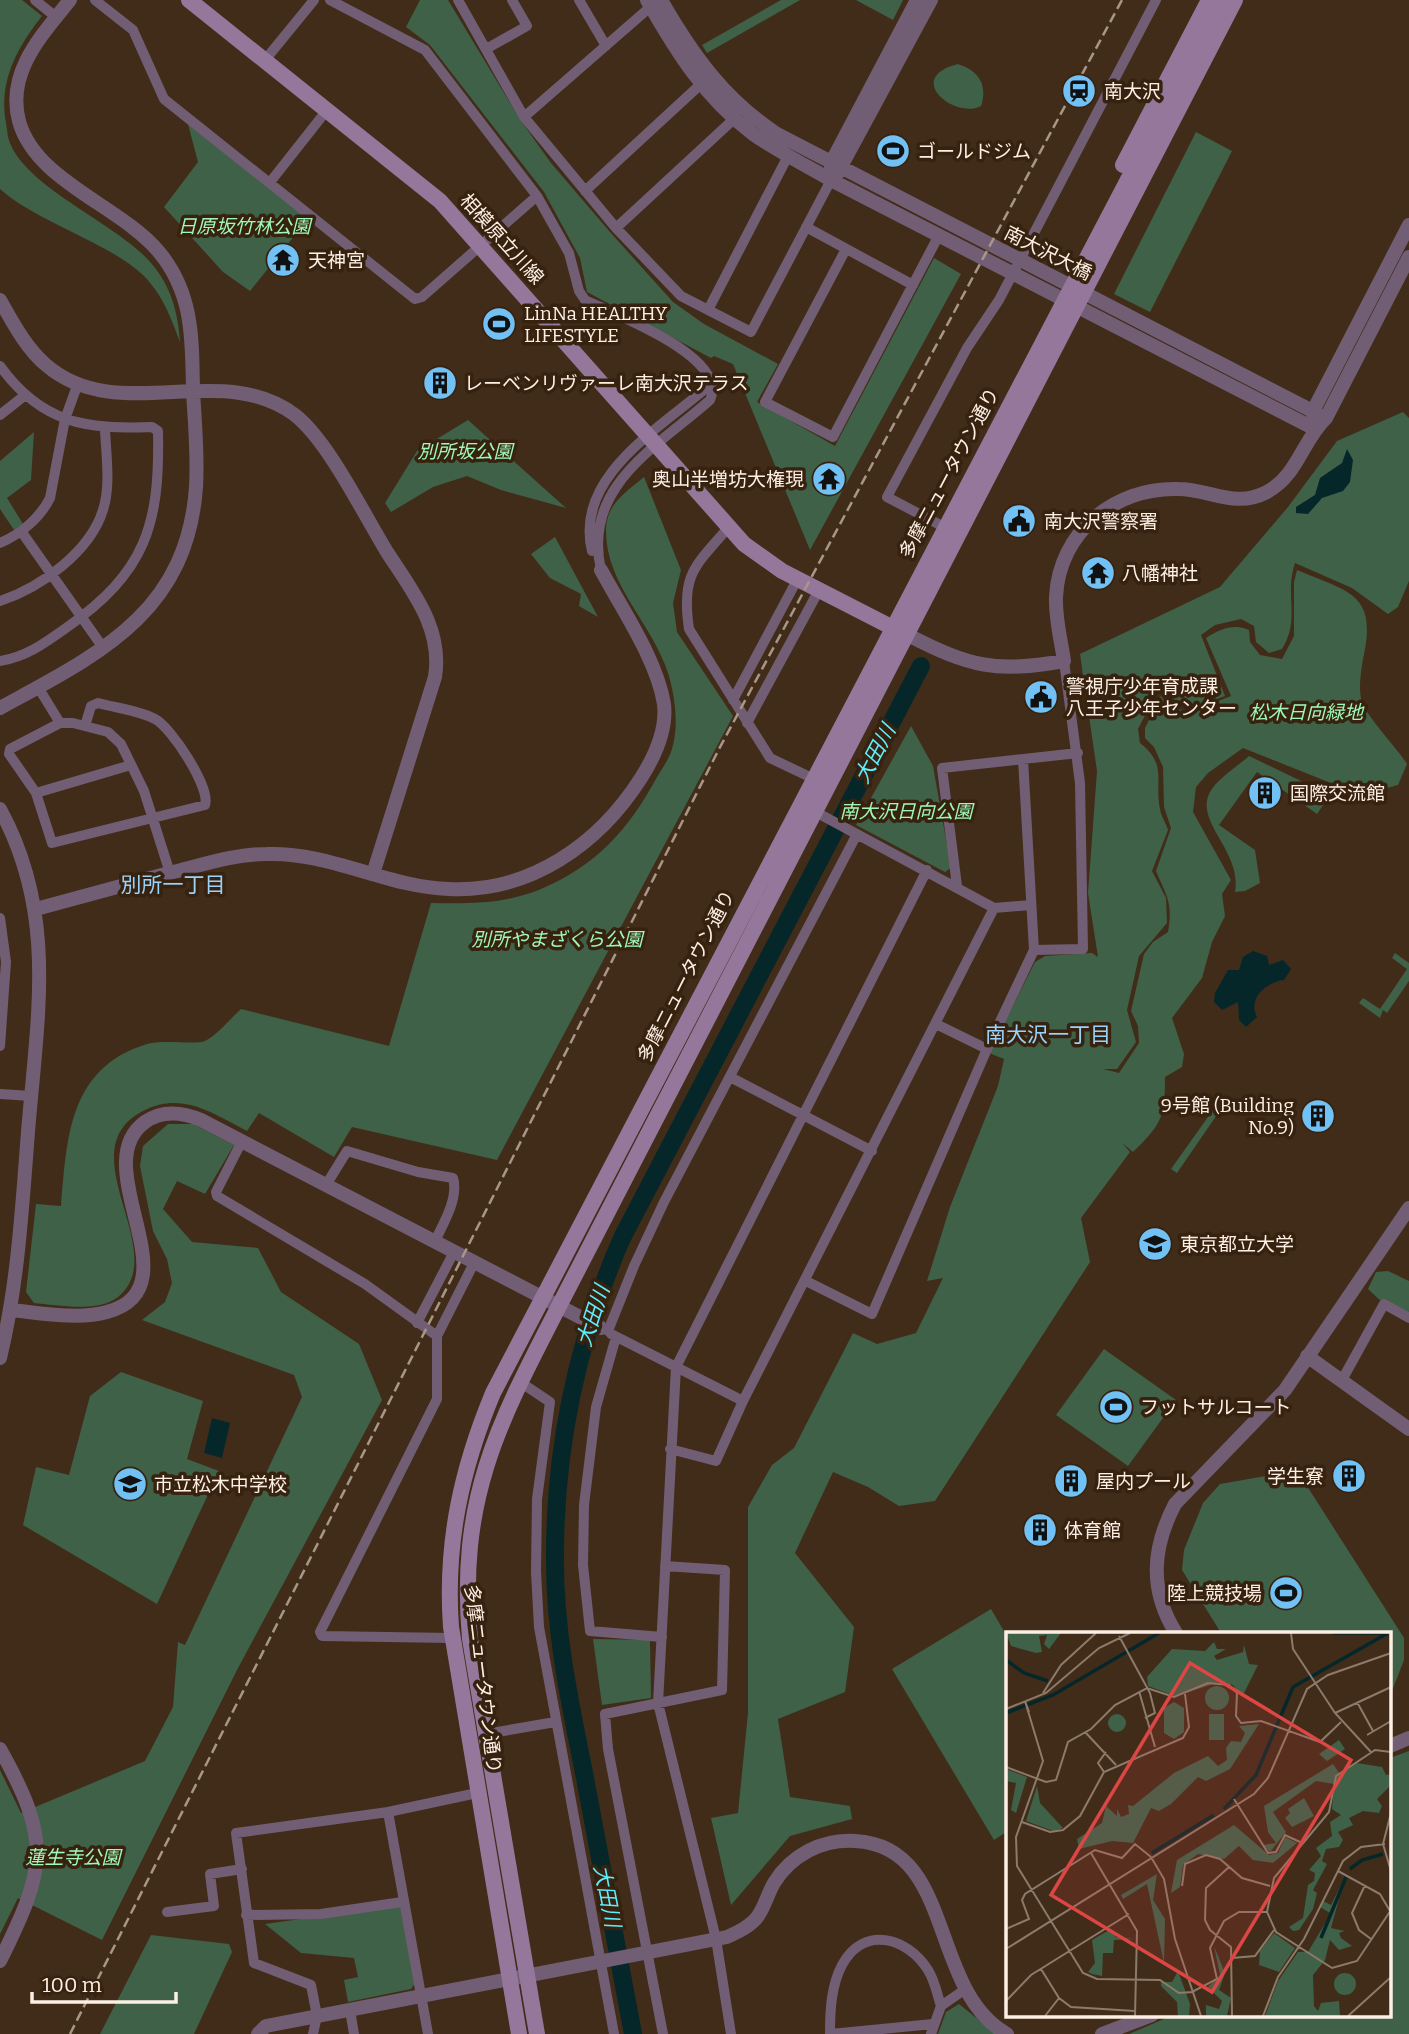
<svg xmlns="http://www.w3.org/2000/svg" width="1409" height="2034" viewBox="0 0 1409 2034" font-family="Bitter,'Noto Sans JP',serif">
	<rect width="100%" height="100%" fill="#412c19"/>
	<path fill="#3e6148" d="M0,0H22L42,16C19,45 0,78 5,117C7,126 7,136 10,143C28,189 118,224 151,263C171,286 178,312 180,342C172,321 165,301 151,284C122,246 40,225 0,189Z
		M420,0H448L521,121L551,163L610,232L673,302L704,324L778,364L757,402L835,446L934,258L961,274L810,550L733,364L714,356L711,358L587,292L580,258L544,192L430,45L406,27Z
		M781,0H800L707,53L702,45Z
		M856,0H903L893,20Z
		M958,64C979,71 988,85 981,106C955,120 903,78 958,64Z
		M188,124L308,219L250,291L223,272L164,207L198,162Z
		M1196,132L1232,151L1150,312L1114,294Z
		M1403,412L1409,418V581L1398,607L1388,614L1352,588L1295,563C1284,595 1301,618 1282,649L1269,653L1256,642L1254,626L1241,619L1215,625L1201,635L1225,696C1213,700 1194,710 1181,704C1173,700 1169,691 1159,688L1138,729L1140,743C1168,765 1154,780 1160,809C1161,816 1166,823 1168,830L1152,871L1166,898L1167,923L1139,956L1127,1010L1136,1042L1117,1069H1103L1119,1073L1139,1043L1138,1026L1131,1011L1144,954L1153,942L1168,932C1173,903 1167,897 1156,871L1171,828L1164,807L1163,767L1154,747L1145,738V728L1162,694L1180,710H1196L1231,696L1206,638C1219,629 1235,623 1249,630L1250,642L1260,655L1282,659L1294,636V582L1297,570C1349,592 1378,593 1363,659C1361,671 1358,690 1362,702C1367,717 1397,748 1407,764L1398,785L1361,795L1243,748L1208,773L1196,787L1193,812L1231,880L1222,894L1225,916L1212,942L1202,978L1172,1018L1184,1054L1182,1067L1165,1077C1165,1117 1162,1124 1133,1152L1122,1143L1130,1152L1081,1218L1090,1262L935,1501L899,1506L868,1487L833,1472L795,1553L854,1627L845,1692L778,1719L790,1797L850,1806L852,1819L790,1836L731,1905L711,1818L738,1813L748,1713V1507L772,1465L794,1448L853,1333L877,1344L916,1333L943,1278L927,1281L950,1207L998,1086L1004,1059L989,1053L1035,962L1045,956L1092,953L1098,957L1088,893L1097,771L1080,654L1220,587L1288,507L1337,441Z
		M468,420L566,508L501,490L467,476L433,487L391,512L385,503L417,451Z
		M34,432L31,480L7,498L23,524L14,530L0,509V461Z
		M644,477L681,570L673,603L677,632L733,716L497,1160L352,1127L334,1157L259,1113L247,1131C212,1113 182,1091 143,1111C66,1151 173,1252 118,1297C98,1313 57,1305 34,1303L26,1292L36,1204L61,1206C67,1139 68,1068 147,1044C163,1039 195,1045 205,1041C217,1035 231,1018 241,1009L389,1046L431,903C469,904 505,904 541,889C596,866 629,829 657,777C662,769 669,759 672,749C679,726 675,698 669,676C654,625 606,586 606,531C606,504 625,493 644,477Z
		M555,537L598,617L579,606L581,594L550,578L531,554Z
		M911,726L933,766L951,868L945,872L856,825Z
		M1249,756L1330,795L1317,814L1257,772L1219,825L1255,850L1260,883L1245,891L1235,892C1242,851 1196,824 1209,794C1216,779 1237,767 1249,756Z
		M1395,953L1409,963V981L1387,1013L1383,1010L1380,1018L1359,1003L1363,998L1380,1009L1407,969L1392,958Z
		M1218,1103L1223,1106L1177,1173L1171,1169Z
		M168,1124H193L234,1145L205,1194L177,1181L163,1209L192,1242L258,1248L281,1292L359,1344L382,1400L237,1670L102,1940L18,1898L0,1934V1770L21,1813L145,1761L173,1707L178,1642L185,1645L302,1397L294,1375L142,1320L165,1302L172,1283L167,1259L153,1231L140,1166L143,1146Z
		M1388,1271L1409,1281V1318L1384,1304L1368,1289L1376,1272Z
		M1104,1349L1176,1400L1128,1466L1056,1415Z
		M121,1372L203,1401L187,1459L219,1471L157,1604L23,1525L36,1467L69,1475L90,1396Z
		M1266,1476L1286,1478L1307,1486L1404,1638V1660L1390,1696V1633H1221L1182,1570L1184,1550L1203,1503L1220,1484Z
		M991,1609L1008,1638V1831L994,1840L892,1669Z
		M593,1639L650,1640L651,1698L602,1705Z
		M1409,1751V2034H1129L1173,2015H1390V1758Z
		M400,1905L415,1983L411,1989L348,2002L344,1980L358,1977L354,1958L301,1953L265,1924Z
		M151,1935L229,1944L232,1952L194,2034H100Z
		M959,2004L996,2034H938L946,2012Z"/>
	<path fill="#06272a" d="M1347,449L1353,460L1350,482L1343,491L1322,498L1308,514L1296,513V507L1315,495L1320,478L1342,463Z
		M1253,951L1267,956L1269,965L1283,960L1291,969L1284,980C1267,982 1247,998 1257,1017L1246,1027L1239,1020L1238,1002L1222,1010L1214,1002L1215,993L1228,970H1239L1243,957Z
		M212,1418L230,1423L222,1458L204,1453Z"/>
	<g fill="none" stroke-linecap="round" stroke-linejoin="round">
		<path stroke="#06272a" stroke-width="18" d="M633,2034C617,1949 601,1863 585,1778C571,1707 555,1636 555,1563C554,1451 577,1341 622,1238L921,666"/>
		<path stroke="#715e75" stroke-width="10" d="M35,0L56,17
			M95,0L133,30L164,99L415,299L422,297L537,196
			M330,0L425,50L537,196L569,253L579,291L585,300C614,314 730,357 710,400C656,448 582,486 601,570
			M458,0L524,117L616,228L681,296L751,332L831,180
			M579,0L606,46
			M486,49L527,26L512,0
			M265,60L314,0
			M524,117L656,2
			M271,181L327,110
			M585,191L701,84
			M806,227L913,285
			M616,228L734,119
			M846,249L765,402L833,437L939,235
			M708,310L788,156
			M0,366C41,423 86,430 152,427L158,431C160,525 146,572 66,628C45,643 26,657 0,661
			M0,415L24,396
			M944,527L887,497L967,348L999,300L1156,0
			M728,528C694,567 681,575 689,629L770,758L812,778
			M21,531L104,649
			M0,543C21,534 40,518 50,498L65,419L77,386
			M592,551C574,478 657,430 705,389L708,375
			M0,601C40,588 90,552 103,510C111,485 106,455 105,429
			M38,687L60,723H73L108,732L121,744L144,791L170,873
			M733,700L797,580
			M60,723L10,749L9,754L36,793L52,843L205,805C211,788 171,727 155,719C138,710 116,708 98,703L91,706L85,726
			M747,723L819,590
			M36,793L131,765
			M812,810L994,908L1031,905
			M957,886L942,768L1078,753
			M0,918L6,962L0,1046
			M1034,950L1083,949L1080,783L1064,661
			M936,1024L987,1049
			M730,1077L872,1151
			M0,1094L31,1096
			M242,1141L216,1192L217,1196L365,1284L437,1336
			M326,1185L347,1151L418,1172L453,1178C459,1198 443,1224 435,1241
			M806,1281L872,1314L987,1049L1034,950L1023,759
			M417,1323L454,1252
			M608,1331L634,1266L664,1202L857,834
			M611,1334L743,1401
			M616,1337L596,1407L584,1505L583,1565L590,1631L662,1637
			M1342,1380L1384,1304L1409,1318
			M520,1382L550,1402L537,1499L536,1572L539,1627L614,2034
			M670,1449L716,1461L743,1401L994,908
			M452,1638L322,1636L320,1632L437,1399V1336L474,1263
			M486,1734L555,1722
			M388,1812L428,2034
			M167,1912L214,1906L210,1874L242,1869
			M246,1915L321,1914L402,1902
			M350,2010L354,2034
			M313,2034L317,2016L311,1985L254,1963L236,1833L388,1812L477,1793
			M663,2034L608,1749L605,1714L722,1690L725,1570L665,1566
			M731,2034L716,1939L658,1703L676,1367L927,870
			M830,2034C830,2011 831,1986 842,1965C864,1925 907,1937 928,1970C935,1981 937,1994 941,2006
			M831,2034L933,2024
			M931,2034L941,2006L964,1990"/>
		<path stroke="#715e75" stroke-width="14" d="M647,0C676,51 705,98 753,134C777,151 805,165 831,180L1315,429
			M661,0C692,54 724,99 777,134L1326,418
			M831,172V163L917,0
			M837,174L931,0
			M0,300C13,323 26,348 46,365C118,427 221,359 295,415C329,442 363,513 387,552C412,591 443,628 435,677L373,874
			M1314,421L1313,411L1409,225
			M908,635C970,667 996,673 1064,661C1061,640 1055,618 1056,597C1059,532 1115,487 1178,489C1210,489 1235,509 1267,492C1298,475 1302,441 1326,418L1409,257
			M0,708C97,655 187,614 196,487C198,456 195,424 193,392C192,341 194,294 159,252C121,206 35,181 19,121C6,72 42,35 70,0
			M0,809C58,915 37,1018 28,1132C22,1208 18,1284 0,1358
			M36,909C80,897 125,885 169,873C202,865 233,854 267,854C331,852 386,887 449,889C530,893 599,844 641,778C655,756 667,730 664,704C657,660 622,609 601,570
			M11,1310C41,1313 78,1320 107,1312C197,1288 84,1166 145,1122C162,1110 182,1112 201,1120L601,1328
			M1307,1356L1409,1429
			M1176,1633C1149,1590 1152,1548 1175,1504L1285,1390L1409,1208
			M1390,1746L1409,1738
			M0,1749C52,1842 46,1868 0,1961
			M258,2034L266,2026L727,1937C738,1932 751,1926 758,1916C765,1906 768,1893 774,1883C791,1855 822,1839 855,1841C956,1846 928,1990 1007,2034
			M1102,2034L1152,2015"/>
		<path stroke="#95779b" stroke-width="16" d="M189,0L440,201L744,544L782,571L901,632
			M1123,165L1209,0
			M519,2034L451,1627C445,1544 461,1470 493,1393L1222,0
			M537,2034L470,1639C458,1499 497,1426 559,1306L1235,0"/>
		<path stroke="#a89687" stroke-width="2.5" stroke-dasharray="10 5" stroke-linecap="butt" d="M70,2034L719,749L1122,0"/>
	</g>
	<defs>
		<g id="station-disc" transform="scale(1.75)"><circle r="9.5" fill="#71c1f5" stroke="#37220f"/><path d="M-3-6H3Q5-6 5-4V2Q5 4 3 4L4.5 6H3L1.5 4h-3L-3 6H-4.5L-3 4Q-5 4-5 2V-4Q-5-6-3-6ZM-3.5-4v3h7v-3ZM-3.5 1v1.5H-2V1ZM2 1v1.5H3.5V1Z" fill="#111"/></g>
		<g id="stadium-disc" transform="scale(1.75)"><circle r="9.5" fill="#71c1f5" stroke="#37220f"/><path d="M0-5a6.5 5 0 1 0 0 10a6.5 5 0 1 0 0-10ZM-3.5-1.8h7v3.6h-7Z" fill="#111"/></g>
		<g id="temple-disc" transform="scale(1.75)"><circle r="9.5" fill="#71c1f5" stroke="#37220f"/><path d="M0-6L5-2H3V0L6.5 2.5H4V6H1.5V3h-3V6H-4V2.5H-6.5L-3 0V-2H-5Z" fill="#111"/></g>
		<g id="building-disc" transform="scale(1.75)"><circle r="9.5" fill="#71c1f5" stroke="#37220f"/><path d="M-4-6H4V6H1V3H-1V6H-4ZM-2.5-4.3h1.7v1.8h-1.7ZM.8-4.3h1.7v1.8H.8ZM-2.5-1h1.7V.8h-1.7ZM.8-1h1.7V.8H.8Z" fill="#111"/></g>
		<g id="civic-disc" transform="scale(1.75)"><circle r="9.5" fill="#71c1f5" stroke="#37220f"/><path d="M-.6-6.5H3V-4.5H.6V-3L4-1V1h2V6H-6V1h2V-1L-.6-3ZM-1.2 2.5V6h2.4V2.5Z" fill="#111"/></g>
		<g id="university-disc" transform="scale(1.75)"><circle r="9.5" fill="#71c1f5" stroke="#37220f"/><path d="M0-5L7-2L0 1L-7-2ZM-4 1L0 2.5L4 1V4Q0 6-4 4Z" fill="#111"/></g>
		<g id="school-disc" transform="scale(1.75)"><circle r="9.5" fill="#71c1f5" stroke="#37220f"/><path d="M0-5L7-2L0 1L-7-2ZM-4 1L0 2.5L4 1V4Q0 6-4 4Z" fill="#111"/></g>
	</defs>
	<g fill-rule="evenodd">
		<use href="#station-disc" x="1079" y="91"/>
		<use href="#stadium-disc" x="893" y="151"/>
		<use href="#temple-disc" x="283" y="260"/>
		<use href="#stadium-disc" x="499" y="324"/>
		<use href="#building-disc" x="440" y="383"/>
		<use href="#temple-disc" x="829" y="479"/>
		<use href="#civic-disc" x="1019" y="521"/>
		<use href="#temple-disc" x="1098" y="573"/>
		<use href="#civic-disc" x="1041" y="697"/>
		<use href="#building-disc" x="1265" y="793"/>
		<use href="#building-disc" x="1318" y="1116"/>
		<use href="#university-disc" x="1155" y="1244"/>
		<use href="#stadium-disc" x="1116" y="1407"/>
		<use href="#building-disc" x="1349" y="1476"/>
		<use href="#building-disc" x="1071" y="1481"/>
		<use href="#school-disc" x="130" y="1484"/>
		<use href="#building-disc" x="1040" y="1530"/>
		<use href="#stadium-disc" x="1286" y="1593"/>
	</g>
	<g text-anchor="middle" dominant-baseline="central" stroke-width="7" stroke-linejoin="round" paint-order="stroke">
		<g font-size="19" fill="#feefe4" stroke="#37220f" text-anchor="start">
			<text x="1104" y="91">南大沢</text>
			<text x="917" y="151">ゴールドジム</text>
			<text x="308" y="260">天神宮</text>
			<text x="524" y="313">LinNa HEALTHY<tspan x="524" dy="22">LIFESTYLE</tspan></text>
			<text x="464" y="383">レーベンリヴァーレ南大沢テラス</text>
			<text x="804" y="479" text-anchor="end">奥山半増坊大権現</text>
			<text x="1044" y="521">南大沢警察署</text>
			<text x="1122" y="573">八幡神社</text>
			<text x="1066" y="686">警視庁少年育成課<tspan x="1066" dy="22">八王子少年センター</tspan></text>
			<text x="1290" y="793">国際交流館</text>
			<text x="1294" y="1105" text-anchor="end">9号館 (Building<tspan x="1294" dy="22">No.9)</tspan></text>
			<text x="1180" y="1244">東京都立大学</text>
			<text x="1140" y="1407">フットサルコート</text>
			<text x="1324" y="1476" text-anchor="end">学生寮</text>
			<text x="1096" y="1481">屋内プール</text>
			<text x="154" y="1484">市立松木中学校</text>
			<text x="1064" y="1530">体育館</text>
			<text x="1262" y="1593" text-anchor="end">陸上競技場</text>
		</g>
		<g font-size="19" font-style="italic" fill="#9ef8b8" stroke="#37220f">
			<text x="244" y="226">日原坂竹林公園</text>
			<text x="465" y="451">別所坂公園</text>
			<text x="1306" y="712">松木日向緑地</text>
			<text x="906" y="811">南大沢日向公園</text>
			<text x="557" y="939">別所やまざくら公園</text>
			<text x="73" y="1857">蓮生寺公園</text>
		</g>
		<g font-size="19" fill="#feefe4" stroke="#37220f">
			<text transform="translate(502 239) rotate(48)">相模原立川線</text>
			<text transform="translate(1048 253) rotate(27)">南大沢大橋</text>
			<text transform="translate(949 473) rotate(-62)">多摩ニュータウン通り</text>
			<text transform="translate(686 976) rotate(-63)">多摩ニュータウン通り</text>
			<text transform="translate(483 1679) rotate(83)">多摩ニュータウン通り</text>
		</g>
		<g font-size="21" font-style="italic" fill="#5cedfe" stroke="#37220f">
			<text transform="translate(875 754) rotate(-62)">大田川</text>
			<text transform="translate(593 1316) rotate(-72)">大田川</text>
			<text transform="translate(607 1896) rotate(79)">大田川</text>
		</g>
		<g font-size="21" fill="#9ad3fa" stroke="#37220f">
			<text x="173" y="885">別所一丁目</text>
			<text x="1048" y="1035">南大沢一丁目</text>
		</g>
	</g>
	<g transform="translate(1006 1632)">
		<rect width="385" height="385" fill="#412c19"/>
		<path d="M0,1H55L43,17L38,12L41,3L33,4L36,20L30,21L5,14ZM208,10L211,17H220L208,24L211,28L237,20L238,13L243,32L252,33L236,65L227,53L214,50L169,64L142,54L141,45L166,17L199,19ZM199 66a12 12 0 1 1 24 0a12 12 0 1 1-24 0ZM168,70L178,76V100L168,107L158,101V76ZM203,82H218V108H203ZM102 91a9 9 0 1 1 18 0a9 9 0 1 1-18 0ZM253,92L224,137L200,149L192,145L165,172L153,179L145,176L127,211L106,209L73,217L71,207L96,191L100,174L111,184V177L115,185L123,182L122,173L127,174L168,141L202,124L212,134L221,128L220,116L225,109L235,110L239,101L233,94ZM333,108L339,117L321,129L313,122ZM0,129V137L21,145L10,181L5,178L10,151L0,149ZM351,131L376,135L380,143L385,142V153L371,167L376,174L373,181L357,179L343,186L347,193L332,200L337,208L333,215L320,217L316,229L321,232L307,258L311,261L307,277L293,298L287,299L283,295L297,286L302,253L308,249L309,241L303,238L315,224L310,216L326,204L324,190L335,183L326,177L328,152L310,149L267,180L280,200L264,220L257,213L270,211L262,200L258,174L327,132L334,142ZM31,154L34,171L57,196L47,199L20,189ZM298,166L308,184L286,195L279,186L284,181L282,177ZM228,193L263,223L272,221L279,205L291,211L267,231L247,228L233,214L218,227L192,222L177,233L174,255L165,261L171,228ZM151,242L147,268L159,287L158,331L141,252L117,267L115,263ZM339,245L325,296L339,299L333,301L335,306L346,314L333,318L324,308L319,328L307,343L308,374L312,379L315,371L333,369L334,384H259L272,349L292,320H302L321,288L324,281L314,275L317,269L325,273ZM105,297L110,305L128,307L108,308L107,321H97L96,344L86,342L82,340L89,331L86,308ZM268,301L289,316L273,340L253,333L254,319ZM208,314L219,341L213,358L225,366L221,384H200V373L213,377L216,369L202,355L214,343ZM172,339L184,372L183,384H172L171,370L155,354V350H166ZM328 352a11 11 0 1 1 22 0a11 11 0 1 1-22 0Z" fill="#3e6148"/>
		<path fill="none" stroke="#06272a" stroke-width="3.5" d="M327,1H379M0,28L18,41L42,49M0,81L47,63L153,1M218,177L250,143L287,55L382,1M146,221L208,183M344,237L356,228L377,222M315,306L340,245"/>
		<path fill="none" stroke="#8d7a6a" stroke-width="2" d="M285,1L287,17L329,81L365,120M113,4L144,61L149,81L139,86M133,59L149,115M37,61L55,33L90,1M351,70L367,99M0,77L40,61L93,16L124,1M23,80L19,69L37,129L10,205L11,234L77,341L91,347L154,348L173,361L186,360L211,347L204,316L218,289L233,280H261M329,81L385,55M79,100L110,133M361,103L385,89M385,120L369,118L330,144L323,180L268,246L261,280L270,300L326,336L351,329L385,278M0,135L40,150L50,148L62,110L85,97L109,73L141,56L168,65L202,51L223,53L231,61L230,84L235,91L255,89L314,110L335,90M98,140L92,131L100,120M228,167L262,221L270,220L279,203L294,210M385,181L377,212L385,239M16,190L44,200L57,198L74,184L98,140L177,106L183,95L179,62M85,221L131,299L129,384M145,225L158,247L169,307L195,384M223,235L200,256L199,288L204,298L225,315L226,384M332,239L374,262L384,279M359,253L346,281L353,298L365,307M176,254L179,232L200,223L214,227L236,246L264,254M0,297L23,287L16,268L19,262L89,218L116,226L129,212L145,225M0,317L248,162L262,146L301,57L322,43L385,21M226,326L249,324L268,298M35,337L53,366L65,375L129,379M0,369L25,343L123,282M39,384L53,366M257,384L272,345L298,307L337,229L355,215L379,212M342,384L385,345"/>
		<path fill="#dc4644" fill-opacity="0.15" stroke="#dc4644" stroke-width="3.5" d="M184,31L345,128L206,360L45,263Z"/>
		<rect width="385" height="385" fill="none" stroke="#feefe4" stroke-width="3.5"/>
	</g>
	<path d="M32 1992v10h144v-10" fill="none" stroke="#feefe4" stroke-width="3.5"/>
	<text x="42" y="1992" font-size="21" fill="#feefe4" stroke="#37220f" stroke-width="5" paint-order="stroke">100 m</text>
</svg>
